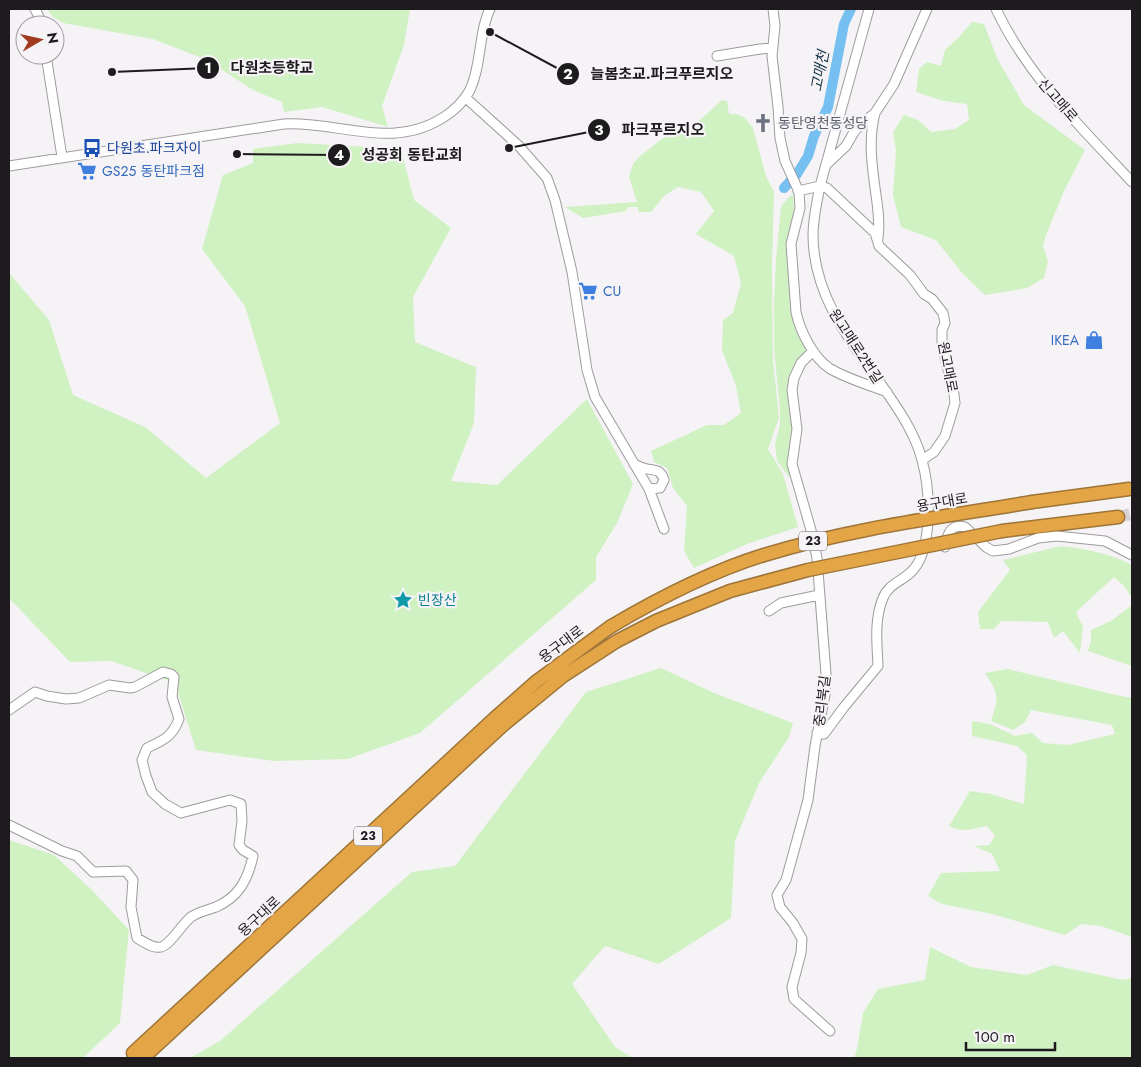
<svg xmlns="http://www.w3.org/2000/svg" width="1141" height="1067" viewBox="0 0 1141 1067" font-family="Jost,'Noto Sans KR',sans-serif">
	<rect width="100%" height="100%" fill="#f6f3f6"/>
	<path fill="#d0f1c2" d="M47,9H410L404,45L382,106L388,127L322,107L284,112L282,102L253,90L207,60L153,39L63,23L53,17Z
		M972,22L984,24L998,60L1024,105L1085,150L1065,189L1046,235L1043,246L1048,261L1044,278L1027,288L985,295L962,273L936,240L901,227L893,195L896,151L893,132L904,115L918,120L931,132L955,129L969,120L967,104L944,101L916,92L919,69L927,62L941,66L945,50L959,37Z
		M722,100L727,101L729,114H736L744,117L753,128L766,176L774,192L772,266L773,360L779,418L768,449L783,474L798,527L747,544L694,568L684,551L687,506L673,488L667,468L654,462L651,451L707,425H724L741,413L736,386L722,350L723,320L733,313L741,283L734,256L696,234L714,211L701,192L678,187L664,196L651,212H639L637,207H628L626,211L583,218L565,207L637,202L629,177L633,164L640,156L662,139L671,135L688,131Z
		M298,143L401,149L414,200L451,228L413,297L415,342L476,367L474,423L451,481L497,485L587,399L633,484L617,523L596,557V580L420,733L348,759L274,761L196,750L175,683L111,661L70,662L9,598V273L49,320L73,395L145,427L206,478L280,423L245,306L202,249L223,175L253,163V149Z
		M793,194L794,213L787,242L792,305L807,350L791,380L794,423L790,452V478L777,461L775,444L780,425V410L774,348V303L776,259L781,207L787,199Z
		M1061,546C1087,549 1109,553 1132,565V598L1124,586L1114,577L1076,612L1083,627L1080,653L1063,631L1054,638L1048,622L1001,621L994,629H980L978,612L1010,570L1003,560Z
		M1132,605V666L1088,651L1091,641V630L1111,621Z
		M661,668L714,693L793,723L789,737L759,783L735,841L731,918L659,964L605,946L572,984L615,1047L633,1058H190L220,1041L412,872L455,866L586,692Z
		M1008,669L1116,695L1132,698V937L1101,926L1081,924L1065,935L992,914L942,904L928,896L941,873L1000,871L992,854L974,846L989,845L995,836L987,826C973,829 963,833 949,826L970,791L991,794L1024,804L1027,755L1017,746L972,736V721L990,724L1015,736L1032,733L1043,743L1068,745L1115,734L1112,725L1031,710L1025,722L1013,730L991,721C999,697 999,694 985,673Z
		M9,840L54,855L92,890L129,930L120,1023L83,1058H9Z
		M930,947L971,967L1027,975L1053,965L1123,980L1132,978V1058H854L857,1049L863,1013L878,989L925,980Z"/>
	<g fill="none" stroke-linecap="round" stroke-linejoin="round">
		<path stroke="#76c0f1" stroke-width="10" d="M784,188L797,174L808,156L814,136L828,107L844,24L851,9"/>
		<path stroke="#d5d3d5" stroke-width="12" stroke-dasharray="12 6" stroke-linecap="butt" d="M1118,517L1132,514"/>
		<g stroke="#9e9b9e" stroke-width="11">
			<path id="minor" d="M35,9L43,25
				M773,9L775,26L772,56L778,107L780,138L785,161L799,192L800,208L791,244L796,312C800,331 813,357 829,368C845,378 869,385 887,392
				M869,9L820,186L827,188L875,233L879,246L910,275L924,294L932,299L943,313L945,323L942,330V346L954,394L955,403L945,436L934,452L922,460
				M996,9C1028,77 1082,128 1132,182
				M46,55L62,157
				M717,56L760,49L773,48
				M466,98L518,145L547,178L555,200L572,272L587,370L595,397L649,489L664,529
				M875,113C868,140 872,167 876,195C878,209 880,223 878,238
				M827,164L846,146L854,132L860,125L875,113L894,84L927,9
				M9,166L284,124C340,121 392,151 444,117C455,110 464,101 470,90C482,64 478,34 490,9
				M798,191L820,186C817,202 813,219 813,235C813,295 850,341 883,387C899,410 915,433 922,460C930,489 934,552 910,573C900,582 888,585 883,598C874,620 877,643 878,666L844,707L824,734L817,733
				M813,351L801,363L794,378L792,390L797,429L792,464L811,530L817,558L826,674L825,695L815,746L808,800L786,880L777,895L780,907L793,923L802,939L801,953L792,987L794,999L830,1031
				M634,464C638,466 642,468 647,469C656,470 661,470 664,480L660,488L649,489
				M945,547C947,536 950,523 965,527L986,547L993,551L1009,549L1038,538L1057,536L1105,541L1132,555
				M769,611L781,603L819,595
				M9,710L35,692L47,696L66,699L79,698L109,685L130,688L135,687L163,672L171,674L174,677L172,697L179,719C172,737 164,740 147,748L142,760L146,776L152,792L165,804L181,813L230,800L241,804L242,821L239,845L243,850L253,856C248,879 239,897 216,907C208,910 198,912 191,917C182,924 170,945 161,947C153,949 144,942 137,938L131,907L133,880L126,871L93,872L77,856L62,851L9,825"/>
		</g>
		<g stroke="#9e7538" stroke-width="15">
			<path id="highway" d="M1032,502L1129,489
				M1002,531L1118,517
				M133,1053L495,718L537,681L610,627
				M143,1058L502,726L563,676L617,641"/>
		</g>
		<use href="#minor" stroke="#fff" stroke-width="9"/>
		<use href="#highway" stroke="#e3a546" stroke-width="12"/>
		<g stroke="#9e7538" stroke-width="15" stroke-linecap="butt">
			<path id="highway-bridge" d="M610,627C659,598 709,572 764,555C851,528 943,517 1032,502
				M617,641L656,621L730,591L808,570L1002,531"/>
		</g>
		<use href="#highway-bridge" stroke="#e3a546" stroke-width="12"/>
	</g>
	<defs>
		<g id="church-bare" transform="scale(1.5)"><path d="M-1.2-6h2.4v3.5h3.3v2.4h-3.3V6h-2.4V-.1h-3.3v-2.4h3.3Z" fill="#6b7280" stroke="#f6f3f6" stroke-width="2.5" paint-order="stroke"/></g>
		<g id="bus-bare" transform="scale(1.5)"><path d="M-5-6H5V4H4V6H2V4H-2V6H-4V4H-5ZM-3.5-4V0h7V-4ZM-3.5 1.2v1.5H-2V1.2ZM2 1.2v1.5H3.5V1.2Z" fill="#1a4fb4" stroke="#f6f3f6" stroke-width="2.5" paint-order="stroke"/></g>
		<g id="supermarket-bare" transform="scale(1.5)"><path d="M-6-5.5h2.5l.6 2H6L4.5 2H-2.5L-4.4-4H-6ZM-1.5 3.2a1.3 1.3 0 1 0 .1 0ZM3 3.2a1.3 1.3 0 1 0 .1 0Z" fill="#3f7fe0" stroke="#f6f3f6" stroke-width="2.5" paint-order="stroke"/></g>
		<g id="shop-bare" transform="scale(1.5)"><path d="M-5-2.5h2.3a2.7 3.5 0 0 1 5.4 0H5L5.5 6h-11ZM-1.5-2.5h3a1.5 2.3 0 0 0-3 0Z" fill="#3f7fe0" stroke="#f6f3f6" stroke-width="2.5" paint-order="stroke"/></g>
		<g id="sight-bare" transform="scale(1.5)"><path d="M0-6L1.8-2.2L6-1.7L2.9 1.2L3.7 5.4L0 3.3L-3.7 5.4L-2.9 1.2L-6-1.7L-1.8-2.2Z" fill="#0f9aa8" stroke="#f6f3f6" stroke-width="2.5" paint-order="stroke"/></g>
	</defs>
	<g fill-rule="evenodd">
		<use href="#church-bare" x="763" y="123"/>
		<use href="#bus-bare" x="92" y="148"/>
		<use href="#supermarket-bare" x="87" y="171"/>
		<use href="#supermarket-bare" x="588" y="291"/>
		<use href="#shop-bare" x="1094" y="340"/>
		<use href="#sight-bare" x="403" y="600"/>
	</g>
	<g text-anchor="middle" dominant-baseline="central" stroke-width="4.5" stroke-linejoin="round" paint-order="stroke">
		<g fill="#f6f3f6" stroke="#5e5c5e" stroke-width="1">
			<rect x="799" y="531.5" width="28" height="19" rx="4"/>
			<rect x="354" y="826.5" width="28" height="19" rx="4"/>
		</g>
		<g font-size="12" font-weight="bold" fill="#1d1b1d">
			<text x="813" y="541">23</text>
			<text x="368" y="836">23</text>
		</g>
		<g font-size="14" fill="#1d1b1d" stroke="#f6f3f6">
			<text transform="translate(1058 100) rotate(49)">신고매로</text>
			<text transform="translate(856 346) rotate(57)">원고매로2번길</text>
			<text transform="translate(948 367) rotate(79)">원고매로</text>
			<text transform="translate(942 502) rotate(-10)">용구대로</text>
			<text transform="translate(561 644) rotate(-37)">용구대로</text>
			<text transform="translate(822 701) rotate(-83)">중리북길</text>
			<text transform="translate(259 916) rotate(-43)">용구대로</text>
		</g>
		<g font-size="14" fill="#5b616d" stroke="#f6f3f6" text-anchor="start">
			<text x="778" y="123">동탄영천동성당</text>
		</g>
		<g font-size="14" fill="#164399" stroke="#f6f3f6" text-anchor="start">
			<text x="107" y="148">다원초.파크자이</text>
		</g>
		<g font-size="14" fill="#366cbe" stroke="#f6f3f6" text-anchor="start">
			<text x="102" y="171">GS25 동탄파크점</text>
			<text x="603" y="291">CU</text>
			<text x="1079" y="340" text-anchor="end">IKEA</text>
		</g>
		<g font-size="14" fill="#0d838f" stroke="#f6f3f6" text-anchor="start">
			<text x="418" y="600">빈장산</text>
		</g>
		<g font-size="15" font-style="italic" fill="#113246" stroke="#f6f3f6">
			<text transform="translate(820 71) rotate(-79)">고매천</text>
		</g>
	</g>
	<path fill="none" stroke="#1d1b1d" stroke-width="2" d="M112 72L208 68M490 32L568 74M509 148L599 130M237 154L339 155"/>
	<g fill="#1d1b1d" stroke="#f6f3f6" stroke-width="2">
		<circle cx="112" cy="72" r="5"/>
		<circle cx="490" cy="32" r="5"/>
		<circle cx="509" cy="148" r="5"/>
		<circle cx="237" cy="154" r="5"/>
		<circle cx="208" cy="68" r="12"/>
		<circle cx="568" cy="74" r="12"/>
		<circle cx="599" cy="130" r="12"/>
		<circle cx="339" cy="155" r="12"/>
	</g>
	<g font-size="15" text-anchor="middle" font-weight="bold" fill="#fff">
		<text x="208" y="73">1</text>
		<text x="568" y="79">2</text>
		<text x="599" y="135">3</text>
		<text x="339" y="160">4</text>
	</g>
	<g font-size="15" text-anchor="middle" font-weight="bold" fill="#1d1b1d" stroke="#f6f3f6" stroke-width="4.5" stroke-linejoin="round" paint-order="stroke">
		<text x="272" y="73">다원초등학교</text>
		<text x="662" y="79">늘봄초교.파크푸르지오</text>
		<text x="663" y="135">파크푸르지오</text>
		<text x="412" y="160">성공회 동탄교회</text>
	</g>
	<rect width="1141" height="1067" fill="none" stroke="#1d1b1d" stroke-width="20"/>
	<g transform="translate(40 40) rotate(81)"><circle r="24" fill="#f6f3f6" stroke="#9f9d9f"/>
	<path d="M0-4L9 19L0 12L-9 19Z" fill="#a23a20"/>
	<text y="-8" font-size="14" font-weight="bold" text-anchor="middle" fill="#1d1b1d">N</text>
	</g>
	<path d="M966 1042v8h89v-8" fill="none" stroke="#1d1b1d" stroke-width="2.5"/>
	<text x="974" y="1042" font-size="15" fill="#1d1b1d" stroke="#f6f3f6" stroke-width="4" paint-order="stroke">100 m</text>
</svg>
